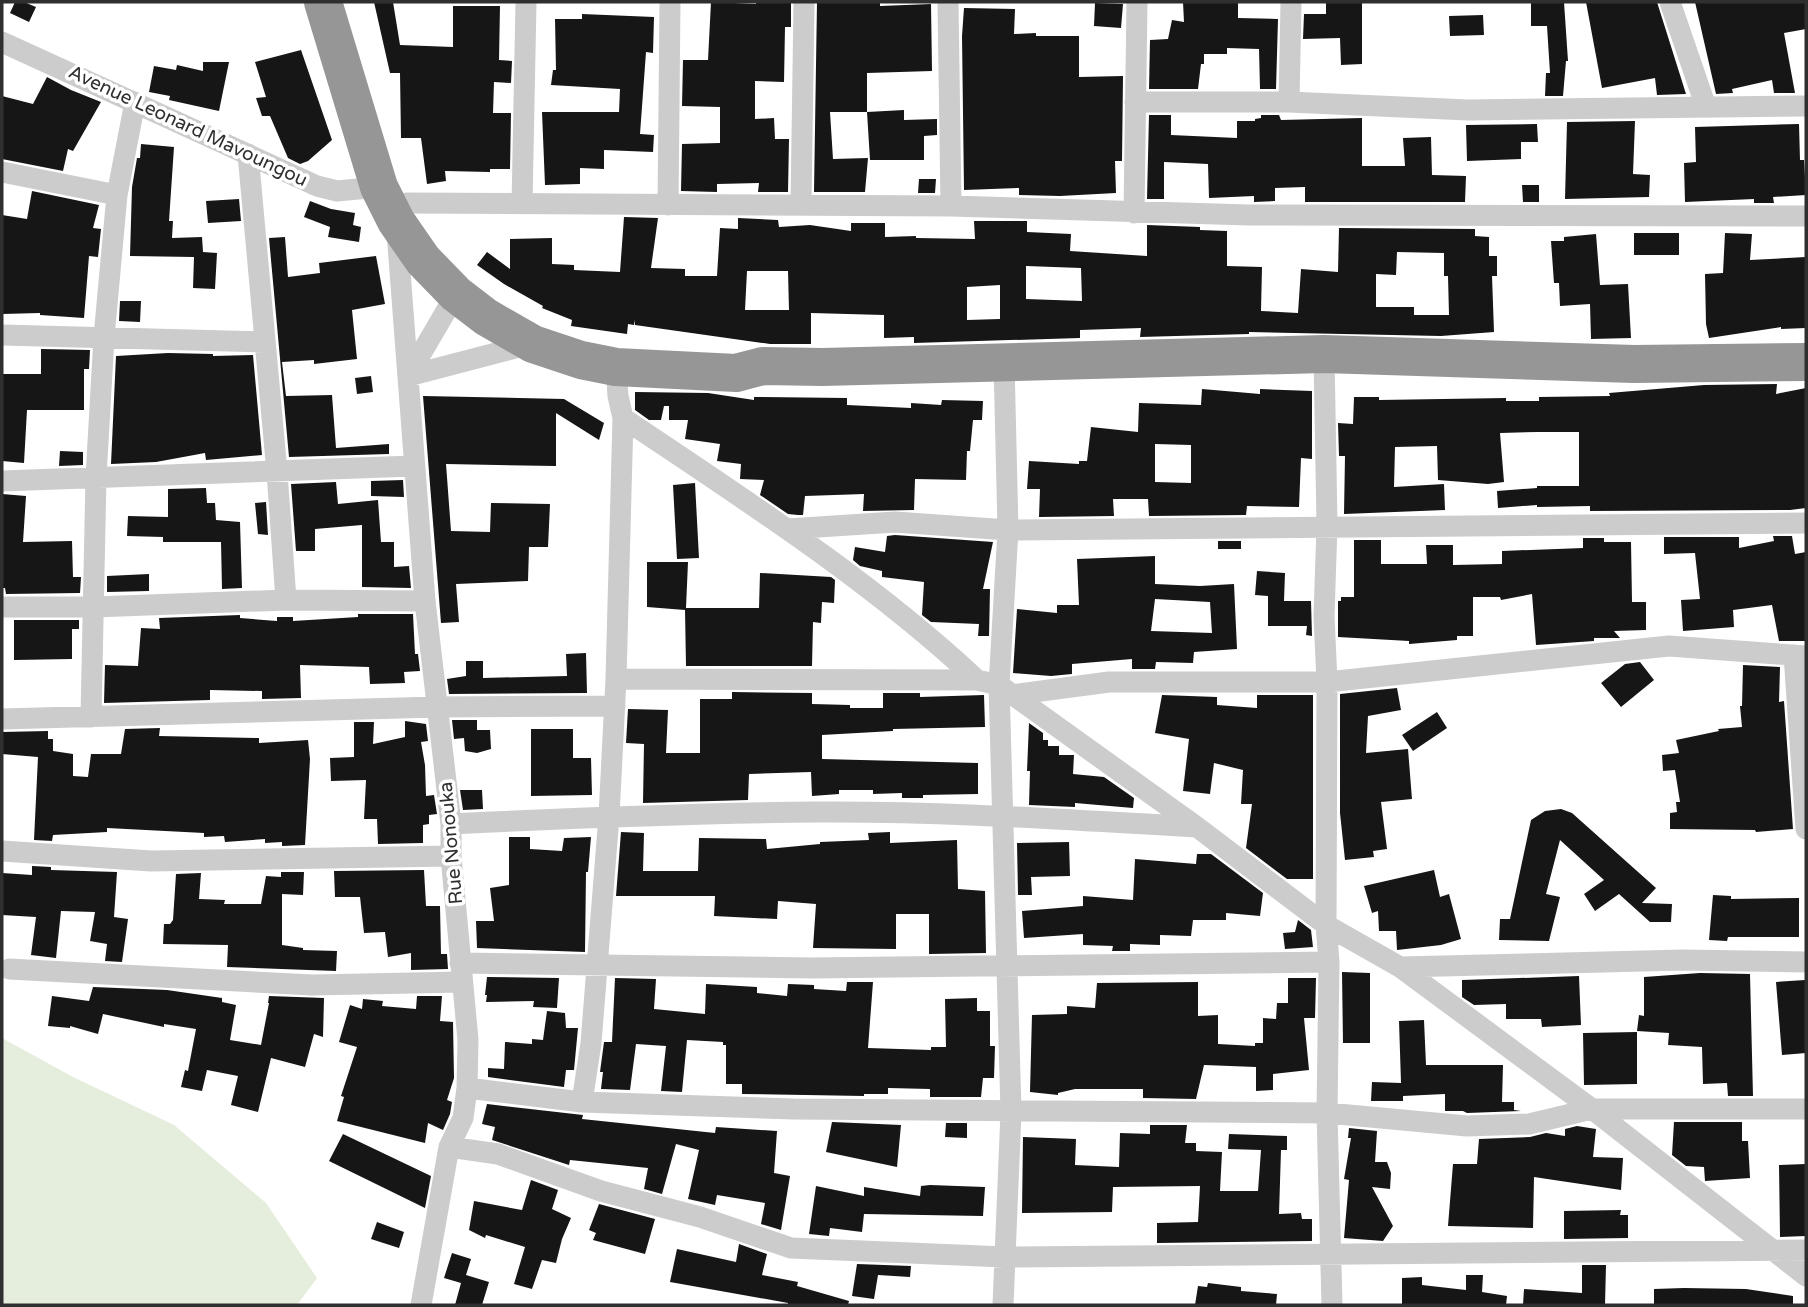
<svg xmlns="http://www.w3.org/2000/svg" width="1808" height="1307" viewBox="0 0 1808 1307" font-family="'Varela Round',sans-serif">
	<rect width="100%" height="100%" fill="#fff"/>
	<path fill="#e5eddc" d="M2,1038L73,1077L174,1125L266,1203L317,1278L297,1305H2Z"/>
	<path fill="#161616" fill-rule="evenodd" d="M15,2H24L36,7L29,22L10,13Z
		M374,2H393L400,45L453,47V6H500L499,60L512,61L511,83L494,82L493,113H511L510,169H490V172L445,171L446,181L427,184L421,138H401L400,73H390Z
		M711,2L756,4V2H791V27H785L784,82L755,81V119L774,118L775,139H789L788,192H758L759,183L717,184V192L681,191L682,144L720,143V107L682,106L683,60H708Z
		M817,2H880V6L931,4L932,71L867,73V112H830L833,159L868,158L865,192H814Z
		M1183,2H1238V18L1278,19L1276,89H1260L1259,49L1227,48V54H1204V64H1201L1198,89H1149L1150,40L1168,39L1172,20L1184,22Z
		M1326,2H1362V64L1341,65L1340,38L1303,39L1304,14H1326Z
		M1531,2H1564L1568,61H1566L1563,96H1545L1546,73H1550L1547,26H1531Z
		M1586,2H1657L1686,94L1657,95L1655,78L1602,88Z
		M1695,2H1806V29L1784,33L1795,93H1774L1772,80L1732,89L1733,93L1716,94Z
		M1095,3L1123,4L1121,28L1094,26Z
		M964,8L1015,9L1014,34L1036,33V36H1079V77L1123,76L1122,161H1115L1116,193L1060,196L1019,195V188L964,190L962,36Z
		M582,14L654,17L653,53L646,52L640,134L654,135L653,152L604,150V169L580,168V184L545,185L542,112H619L620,89L551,85L553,70H556L555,19H582Z
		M1483,15L1484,35L1450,36L1449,16Z
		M301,50L332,140L308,161L300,164L288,158L270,116H262L256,98L266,97L255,62Z
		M203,62H229L219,111L169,100L170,96L149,92L154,66L176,70L177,65L203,71Z
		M47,77L71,90L101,102L73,151L68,149L63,171L2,159V96L33,104Z
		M904,110V120L937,119V135L924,136V160H870L867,112Z
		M1149,115H1171V135L1237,138V121H1255V119L1261,118V115H1279L1281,120L1362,118V166H1405L1403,138L1431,137L1432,175L1466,176L1465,202H1305V187L1275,188V201L1254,202V196L1209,198L1208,164L1164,162V199H1147Z
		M1635,121L1633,174L1650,175L1649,197L1565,199L1567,122Z
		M1537,124L1538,142H1521V159L1467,161L1466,125Z
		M1799,124L1800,160H1804L1806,195L1773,197L1774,203H1754V199L1685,202L1684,163L1696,162L1695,127Z
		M141,144L174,147L169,221H173L172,238L202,237L203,252L217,253L215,289L193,288L194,257L130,256L132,187L137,158H140Z
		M919,179H936L935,193H918Z
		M1522,185H1539V202H1523Z
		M32,191L99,205L93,228L101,229L98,257L89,256L84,318L40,315V313L2,314V215L27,219Z
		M239,199L241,221L208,223L206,201Z
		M310,201L331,209L355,213L353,225L361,227L359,242L328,237L330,227L304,217Z
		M624,217L658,218L651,268L685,269V276H717L720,228L738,229V218L778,220L779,227L810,225L851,231V223H885V237L916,236V238L975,239L974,221H1027V232L1071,234L1070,251L1147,256V225L1200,227V230L1227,231V266L1262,267L1261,311L1298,313L1301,269L1338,272L1339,228L1475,229V236L1489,237V256H1497V276H1492L1494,332L1441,336L1249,332V334L1140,337L1141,328L1080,330V338L914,343V337L884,338V315L811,313V344H770L635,325V320L634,325L628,324L627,334L571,326L572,320L542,308L543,306L504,284L477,265L487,252L510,269V239L552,238V264L574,265V270L620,272ZM1397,252L1444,253V276H1448L1449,315H1414V307H1376V274L1396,275ZM1026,266L1081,268L1082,301L1026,299ZM747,271H788L789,310H745ZM1000,285V319L967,320V287Z
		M1634,233H1679V255H1634Z
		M1725,233L1752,234L1750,260L1806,257V328L1781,329V327L1709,338L1706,324L1705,274L1723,273Z
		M1596,234L1600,285L1628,284L1631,338L1591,339L1590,304L1560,306L1559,283H1554L1551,241H1564V237Z
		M285,237L288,277L320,273L319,263L376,256L385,304L352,310L357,359L314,364V360L282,362L286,396L332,395L336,448L389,444V454L289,457L269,238Z
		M120,301H141L140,322L119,321Z
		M41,349L90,350L89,369H84V410H27L24,463L2,461V374H41Z
		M168,353L213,354V356L253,355L262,455L206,460L205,453L156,462L111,464L116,356Z
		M371,376L373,392L357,394L355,378Z
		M1777,384L1776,394L1806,388V508L1790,510L1590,511V506L1537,507V505L1498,508L1497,491L1537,488V486H1579V432H1537L1500,433L1504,482L1488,484L1438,480L1437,446L1395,447L1394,487L1444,484L1445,510L1344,514L1345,456H1339L1338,423L1353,424L1354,397H1379V400L1506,398V401H1539V397L1610,396L1609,393L1704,385Z
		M1202,389L1260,394V389L1312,391V459L1301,458L1299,507L1247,506L1246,515L1149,516L1148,499H1113L1114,516L1039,517L1040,489H1027L1029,461L1079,464V461H1087L1091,427L1138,432L1139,403L1201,405ZM1155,444L1191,445V483L1155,482Z
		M635,392L708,393L754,400V397L847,398V405L911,408V403L941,405L942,400L983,401L982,420H973L970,451H967L966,480L915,479L914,510L863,511L864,494L805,496L803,515H798L788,514L760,495L764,480L740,479L741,464L717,461L720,444L685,439L688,420H669V406H664L661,420H649L635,410Z
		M423,396L564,399L604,423L599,440L556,413V466L446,464L451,531L490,532L491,503L550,504L548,547H529L528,581L456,584L459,622L441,623Z
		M60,451L83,452V465L59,466Z
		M403,480L404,497L371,496V481Z
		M336,482L338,504L378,500L381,542H394V567L409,566L411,588L362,587V525L315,529V551H296L291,484Z
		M695,483L699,558L677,559L673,485Z
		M206,488L207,503H215L216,520L240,522L242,588L222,589L221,542H163V537L127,536L128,516L168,517V489Z
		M2,494L26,496L23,542L72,541L73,577H81L80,593L6,594L5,588H2Z
		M266,502L268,535L258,534L255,503Z
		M895,535L993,542L983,589H990L989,636H978L979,624L931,622L922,615L924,582L882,577V571L860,566L853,560L855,547L885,552L887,536Z
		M1773,536H1792L1795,554L1806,552V641H1779L1772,605L1733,610L1734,627L1683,631L1681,600L1700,599L1695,553L1664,554V537H1739V548L1774,541Z
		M1583,538H1604V542H1631L1632,602H1646V630L1614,631L1620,638H1594V641L1536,645L1532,594L1501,600L1500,597H1473V636H1457V640L1409,644V641L1338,637V601H1341V597H1354V540H1381V564H1427L1426,545H1453V565L1502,564V551L1583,548Z
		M1218,541H1241V549H1218Z
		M1155,556V584L1200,586L1234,584L1237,649L1194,652L1193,663L1156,662L1155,669H1132V659L1072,664V674L1051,676L1013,673L1017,609L1057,613V605H1079L1077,559ZM1155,599L1210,602L1212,633L1151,631Z
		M647,562H688L686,608H759L760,573L831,577L835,580L834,603L822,602L821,623L813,622L812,666H686L685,610L647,607Z
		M1257,571L1285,573L1284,601H1311L1312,636L1306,635L1307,626H1268V596L1255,595Z
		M149,574V591L107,592V576Z
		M358,614H413L415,654H418L420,671L404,672L405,683L370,684L369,667L300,665L301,698L262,699V691L210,690V700L104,703L105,665L138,666L141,628L160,629L159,618L240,615V618L277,621V617H293V621L358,617Z
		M14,620H79V629H72V659L14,660Z
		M586,653L587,693L449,694L447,679L466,676V661H483V678L567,676L566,654Z
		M1640,662L1654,680L1621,707L1601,683L1625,664Z
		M1743,665L1780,667L1779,702L1784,701L1793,829L1756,832L1755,830L1670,829V813L1677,812L1676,802H1680L1675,770L1663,771L1662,755L1679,753L1676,740L1719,731L1718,729L1742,727L1740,706H1742Z
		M1397,688L1401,710L1368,716L1366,753L1408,749L1412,799L1381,802L1387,849L1373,851L1374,857L1345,860L1340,813V694Z
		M732,692L812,693V704L850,705V708H883V693H920V697L984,695L985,727L893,729V731L822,735V759L978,763V794L923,795V798H902V793L873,794V790H839V794L812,796L811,772L749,774L748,800L643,803L644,744L626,743L628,709L668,710L666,753H700V699H732Z
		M1162,695L1217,697V705L1257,708V695H1313V879H1287L1246,848L1252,804H1241L1243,770L1214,763L1210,794L1183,791L1189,739L1155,733Z
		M1437,712L1447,728L1413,751L1402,735Z
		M452,720H477V730H490L491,749L477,753L465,751L464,738L454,739Z
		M405,721L426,724L428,741L421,742L425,765L426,796L434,795L437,814L429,815V824L423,825V843L378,844L377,819H364L366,780L331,781L330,758L354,757V722H374L373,744L405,737Z
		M1029,723L1043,733V740H1048V746H1059V755H1074L1073,774L1104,777L1134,798L1133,808L1075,803V807L1029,805L1030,771H1027Z
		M160,728L159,736L259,738V743L308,740L310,759L305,845L282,846V842L265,843V839L225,842L224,836L204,837V833L107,828V832L53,835L52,841L34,840L38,757L2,754V732L48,731V739H53V751L73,754V776L88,777L91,754H121L125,729Z
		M531,729H573V758H591L592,795L531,796Z
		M460,790H482L483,809L463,810Z
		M1561,809L1572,813L1656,888L1642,903L1672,904L1671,922H1650L1619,894L1595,911L1584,894L1604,880L1560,840L1546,894L1560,897L1549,941L1499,940L1500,919H1510L1531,820L1545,811Z
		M621,832L644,833L643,871H698L699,838L766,839L767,849L820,844V842L869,840L868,833L890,832V843L957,840L958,889L985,891L986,953L929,954V914H896V949L813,948L816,904L778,901L777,919L714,916L715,896H616Z
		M509,837H530V849L562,851L564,838L591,837L588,872H586L585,952L477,948L476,921H494L490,888L509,885Z
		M1069,842L1070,876L1031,877L1032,895H1018L1017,843Z
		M1197,854H1211L1263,893L1260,916L1226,913V920H1193L1191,936L1160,935V945L1130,944V951H1112L1113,946L1083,945V934L1024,938L1022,911L1083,906V896L1133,900L1135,859L1196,864Z
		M32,866L51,867V870L117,872L114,917L128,919L122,962L105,961L107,944L90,941L95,912L61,911L56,958L31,955L36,917L2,915V873L32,875Z
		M424,870L426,906H440L441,954H447L448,969L411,970V953L388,957L385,932L364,933L360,897H335L334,871Z
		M1434,870L1440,897L1449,894L1461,939L1441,945L1397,950L1396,931H1379L1378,911L1372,913L1364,886Z
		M281,872H304L303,895L282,894V945L303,948V950L337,951L336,971L227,967L228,945L163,944L164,924H170L173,920L176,874L201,873L199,899L225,900L224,904H261L266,876L281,877Z
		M1713,895L1731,896V899L1799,898V937H1728L1727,941L1709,940Z
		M1298,920L1311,930L1313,947L1285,949L1283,933L1295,932Z
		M1342,972L1370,973V1043H1343Z
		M1700,973L1750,974L1753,1096H1728L1727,1083L1703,1084L1702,1047L1668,1045L1669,1033L1637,1031L1639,1015L1644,1016V977Z
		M1579,976L1581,1025L1542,1027L1541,1019H1506V1004L1474,1005L1462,997V980Z
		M487,977L559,978L557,1008L533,1007L534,1001L486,1002L487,995H485Z
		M615,978L656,979L654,1009L705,1014L706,984L757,987V993L787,996L788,984L814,985V989L846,991L847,982H873L868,1048L931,1050V1047H946L945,999L977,998V1011H990V1046H995L994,1078H983L981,1097H930V1089L888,1088V1094H864V1096L742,1094V1084H726V1045H723V1042L687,1040L682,1092L661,1091L666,1046L636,1044L630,1090L601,1089L603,1072H600L604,1042H612Z
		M1288,978H1316L1315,1018H1304L1309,1070L1273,1074V1090L1256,1091V1067L1204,1065L1196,1099L1143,1098V1089H1075L1058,1093V1095L1030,1092L1032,1015L1067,1014V1006L1095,1008L1097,983L1198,982V1016L1218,1015V1044L1255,1046V1043H1263V1018L1276,1019L1277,1003H1288Z
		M1805,980L1806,1053L1782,1055L1776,982Z
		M93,987L167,990L222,998V1002L236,1005L230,1040L261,1045L269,1003H268L269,996L324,998L323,1037L314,1034L305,1067L271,1058L258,1112L231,1105L238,1076L207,1070L202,1091L181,1087L185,1070L188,1071L196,1029L164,1024V1027L103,1014L98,1034L70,1026V1028L48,1026L52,996L89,1001Z
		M417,996H442L440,1021L453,1022L454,1078L447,1100L452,1102L450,1114L443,1130L428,1123L425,1143L337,1121L344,1097L341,1096L357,1047L339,1042L350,1005L362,1009L363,999L383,1001L382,1006L416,1009Z
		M547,1011L565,1013L566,1028H578L574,1070H566L564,1087L488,1077V1068L504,1069L505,1042L532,1044V1039L543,1040Z
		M1424,1020L1426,1065H1503L1502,1102H1514V1110L1521,1111L1467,1113L1463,1111H1445V1094L1403,1096V1101H1371L1372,1082L1401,1083L1399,1021Z
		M1637,1032V1084L1584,1085L1583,1033Z
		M487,1104L583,1115L582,1119L715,1133L716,1127L777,1131L774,1173L790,1176L781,1230L761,1224L765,1203L717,1195L715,1205L688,1199L699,1150L676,1144L662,1194L644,1189L648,1168L570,1160L569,1165L492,1140L495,1127L482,1124Z
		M832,1122L901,1125L897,1167L826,1152Z
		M1674,1122H1742V1141H1748L1750,1178L1705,1181L1704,1167L1686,1166L1672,1155Z
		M946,1123H967V1138L945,1137Z
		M1150,1125H1187L1185,1143H1196V1151L1222,1152L1220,1191H1258L1261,1150L1228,1149L1229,1134L1287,1136V1150H1281L1279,1214L1301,1213L1302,1219H1312V1241L1157,1243V1223L1198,1222L1200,1186L1113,1187L1112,1212L1022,1213L1023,1137L1076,1139L1075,1165L1119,1167L1120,1133L1150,1134Z
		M1577,1126L1596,1129L1593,1157L1623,1158L1621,1190L1534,1177L1533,1228L1448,1226L1453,1164H1477L1479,1139L1530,1137L1546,1133L1565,1136V1129Z
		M1349,1128L1377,1131L1375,1162H1387L1391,1173L1390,1189L1372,1187L1393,1226L1383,1241L1344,1238L1349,1180L1344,1179L1351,1138H1348Z
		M343,1134L431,1176L425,1208L329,1161Z
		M1806,1164V1236L1780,1237L1779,1165Z
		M531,1180L558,1190L552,1209L571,1218L562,1239L556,1263L542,1260L532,1289L514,1284L525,1247L486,1235L485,1238L469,1230L474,1201L522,1210Z
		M930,1185L985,1187L983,1216L864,1214L862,1232L830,1228L829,1236L809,1234L816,1186L864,1196V1187L920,1196L921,1186Z
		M599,1204L655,1219L645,1254L593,1240L596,1233L589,1230Z
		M1621,1210L1620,1215H1628V1238L1564,1239V1211Z
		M377,1222L404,1232L399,1248L371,1239Z
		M739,1244L767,1254L762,1275L798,1282L797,1286L849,1301L848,1305H788V1303L670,1282L677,1249L736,1262Z
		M452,1253L471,1259L466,1275L489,1282L482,1305H455L461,1283L444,1278Z
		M857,1264L911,1266L910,1277L878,1275L874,1299L852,1296Z
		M1582,1265H1606L1605,1305H1523L1524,1289L1582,1293Z
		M1466,1275H1483L1482,1292L1507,1296L1506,1305H1402V1278L1422,1277V1285L1466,1290Z
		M1208,1283L1241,1287V1291L1277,1294L1276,1305H1195L1198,1286L1207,1287Z
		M1684,1288L1746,1289L1793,1296V1305H1654V1289Z"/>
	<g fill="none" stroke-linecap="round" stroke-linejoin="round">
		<path stroke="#ccc" stroke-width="21" d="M948,2L951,206
			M1670,2L1706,107
			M2,42L317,186L337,191L379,187
			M1135,102H1289L1468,110L1806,106
			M1289,102L1291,2
			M248,154L277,472L286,600
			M2,172L117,195
			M406,203L951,206L1249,215L1806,216
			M522,204L526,2
			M668,205L670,2
			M801,205L804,2
			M1134,213L1137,2
			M397,232L425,601L451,824V856L468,1040L467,1088L463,1118L449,1147L421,1305
			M2,335L264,342
			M1324,354L1327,525L1324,616L1327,682L1326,925L1329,962L1327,1113L1332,1305
			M408,376L531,344
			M408,376L456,294
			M623,418C745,500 870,580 977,680
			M2,481L413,466
			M788,529L895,522L1008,530L1806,523
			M2,607H94L286,600L425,601
			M1794,655L1806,829
			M616,679L977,680L999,685L1197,827L1326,925L1400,967L1592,1109L1806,1276
			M1012,695L1109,682H1327L1669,646L1806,656
			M91,717L96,477L104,337L117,195L135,102
			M2,719L437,707L615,706
			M451,824C573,818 695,813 816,812C943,811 1071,820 1197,827
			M2,851L151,861L451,856
			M460,963L812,968L1329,962
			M1400,967L1683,960L1806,962
			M9,969L312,985L462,982
			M467,1088L582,1102L793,1109L1327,1113L1467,1126L1529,1124L1592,1109H1806
			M582,1102L591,1043L609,816L616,679L623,418L618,396L616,367
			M449,1147L498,1154L601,1191L700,1217L791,1248L1005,1257L1806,1250
			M1003,1305L1011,1112L999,685L1008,530L1004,362"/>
		<path stroke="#969696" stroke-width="38" d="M323,2L379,187L396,221L423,260L456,294L486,317L533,344L581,360L616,367L736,373L763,366L822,367L1324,354L1634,364L1806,362"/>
	</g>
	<g text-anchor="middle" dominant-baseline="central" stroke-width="7" stroke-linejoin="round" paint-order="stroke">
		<g font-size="19" fill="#2f2f2f" stroke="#fff">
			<text transform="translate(188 126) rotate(25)">Avenue Leonard Mavoungou</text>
			<text transform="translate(451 843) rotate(-95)">Rue Nonouka</text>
		</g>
	</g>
	<rect width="1808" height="1307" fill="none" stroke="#2f2f2f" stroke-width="7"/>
</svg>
